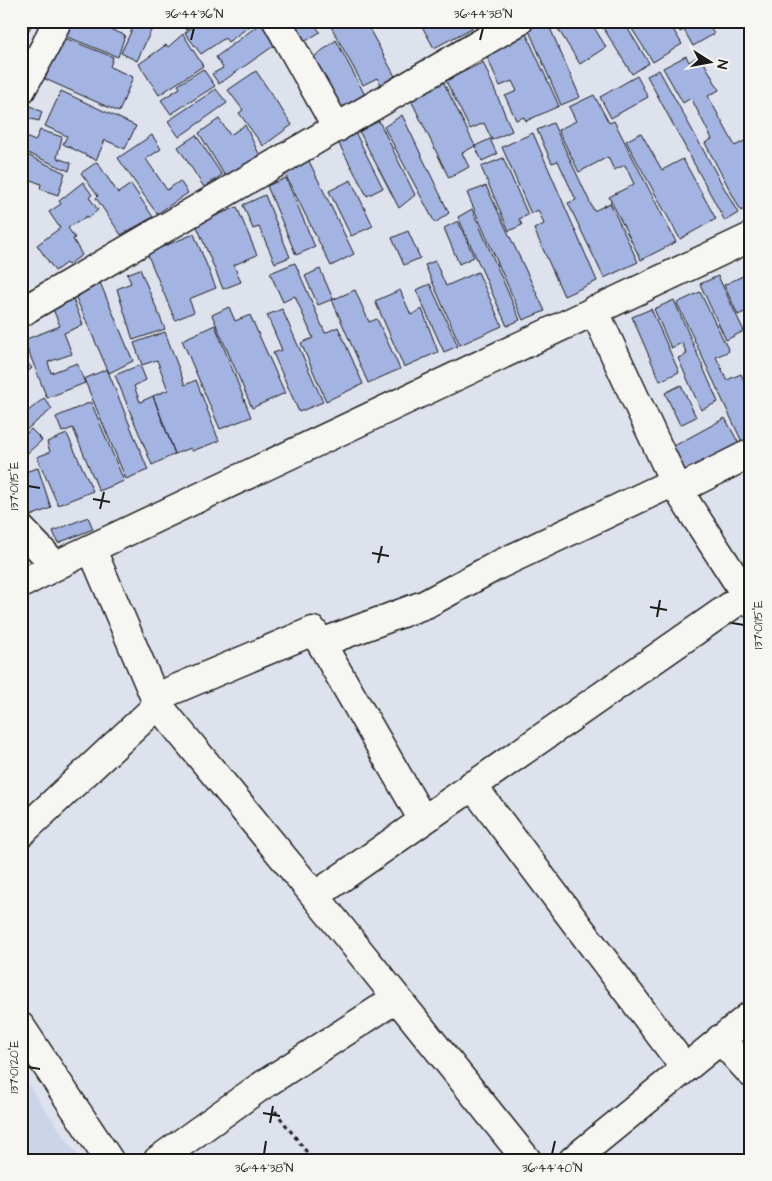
<svg xmlns="http://www.w3.org/2000/svg" width="772" height="1181" viewBox="0 0 772 1181" font-family="'Architects Daughter',sans-serif">
	<rect width="100%" height="100%" fill="#dde2ed"/>
	<filter id="ink" filterUnits="userSpaceOnUse"><feTurbulence type="fractalNoise" baseFrequency=".02" numOctaves="2"/><feDisplacementMap in="SourceGraphic" scale="10" xChannelSelector="R" yChannelSelector="G"/><feConvolveMatrix kernelMatrix="1 2 1 2 8 2 1 2 1" color-interpolation-filters="sRGB"/></filter>
	<g filter="url(#ink)">
		<path fill="#ccd4ea" d="M21,1075L81,1160H21Z"/>
		<path fill="#a3b3e2" stroke="#1c1c1c" d="M21,21H34L21,44Z
			M70,21H88L125,35L118,57L65,36Z
			M93,21H117L115,28Z
			M136,21H148L154,24L137,61L121,53Z
			M179,21H198L186,30Z
			M200,21H257L228,42L225,38L201,54L185,33Z
			M292,21H320L315,25L320,32L298,46Z
			M328,21H365L397,80L383,88L377,78L363,85Z
			M419,21H468L472,28L434,48Z
			M538,21H547L580,97L561,105L527,26Z
			M553,21H590L606,47L580,64Z
			M599,21H623L649,63L632,74Z
			M627,21H668L682,44L653,62Z
			M674,21H707L714,34L693,46L684,30L680,32Z
			M261,23L275,45L219,84L212,74L223,68L216,57Z
			M525,31L559,106L526,121L524,117L516,120L505,96L517,91L512,81L500,86L486,55L511,43L509,38Z
			M183,34L203,66L159,95L139,64L166,45L168,47Z
			M62,37L113,57L110,67L133,77L119,112L45,79Z
			M336,40L366,97L335,114L307,62Z
			M700,55L719,90L708,96L735,146L748,139L751,144V205L741,211L705,143L712,139L691,98L683,103L663,68L686,56L689,62Z
			M483,62L512,131L492,140L484,123L470,129L446,81Z
			M203,69L215,86L171,114L161,100L180,88L178,85Z
			M659,70L738,213L725,221L647,76Z
			M256,71L292,125L263,146L239,113L243,110L228,90Z
			M637,76L648,97L611,118L600,97Z
			M443,81L475,146L462,153L469,167L449,178L410,98Z
			M216,89L227,103L179,137L168,121Z
			M61,91L136,126L125,149L105,140L96,160L63,144L67,136L45,126Z
			M594,95L609,123L614,121L676,242L641,260L609,197L634,184L625,165L614,170L608,157L579,172L558,130L576,121L569,107Z
			M29,105L42,112L39,121L27,118Z
			M402,115L449,213L435,223L384,127Z
			M219,119L230,135L245,125L260,156L225,176L199,133Z
			M379,121L415,195L399,208L359,131Z
			M553,123L594,211L610,203L638,262L604,278L568,203L576,200L558,161L552,163L537,130Z
			M40,130L62,137L57,158L71,163L69,171L21,150V135L35,141Z
			M355,132L383,188L367,196L338,142Z
			M533,133L597,281L564,296L534,229L544,224L538,210L531,214L502,147Z
			M641,133L662,170L683,159L716,219L680,239L626,141Z
			M152,135L161,149L146,159L167,190L180,181L188,193L157,214L118,158Z
			M196,135L222,175L204,187L178,147Z
			M490,139L497,154L482,161L475,146Z
			M21,152L65,173L58,195L40,189L41,184L21,176Z
			M503,158L528,215L519,219L522,225L509,231L481,167Z
			M308,159L354,254L331,266L285,174Z
			M97,162L118,193L131,184L153,217L121,235L96,198L98,196L81,173Z
			M286,178L315,247L296,255L267,186Z
			M351,180L373,226L351,236L329,191Z
			M83,182L92,195L89,197L98,210L88,218L87,216L78,222V221L68,228L75,238L73,239L82,255L68,265L66,263L55,271L37,245L60,228L49,212L61,204L59,201Z
			M486,186L545,311L523,320L467,193Z
			M265,195L290,257L275,263L259,227L253,229L243,205Z
			M237,207L257,255L234,265L241,282L223,289L196,224Z
			M472,209L520,320L507,326L458,217Z
			M458,221L474,257L459,264L444,228Z
			M408,231L420,258L404,265L392,238Z
			M194,234L216,288L189,299L194,312L175,320L147,253Z
			M435,261L446,286L478,272L502,326L460,345L425,265Z
			M295,263L325,333L338,327L363,384L326,401L301,343L313,338L295,296L283,302L270,273Z
			M140,269L165,329L133,340L117,289L131,283L127,274Z
			M320,269L333,299L318,305L305,276Z
			M751,272V309L738,315L724,285Z
			M718,276L744,331L726,340L700,284Z
			M99,280L133,361L109,373L73,291Z
			M430,284L458,346L444,352L416,290Z
			M355,290L369,322L377,319L400,369L368,383L332,300Z
			M400,290L411,315L422,309L438,352L404,367L375,301Z
			M700,292L729,351L716,357L727,380L741,374L751,395V443L744,446L677,303Z
			M71,294L83,325L64,333L72,354L48,362L51,373L77,363L85,383L47,398L24,340L60,326L50,302Z
			M674,300L718,402L701,410L678,358L687,354L682,343L671,348L654,309Z
			M229,307L235,321L250,315L285,393L252,408L212,315Z
			M282,309L323,402L299,412L273,353L282,350L267,315Z
			M651,309L679,372L660,381L632,317Z
			M215,325L251,417L220,429L182,340Z
			M165,332L185,385L196,380L219,441L192,451L191,448L175,454L153,396L168,390L157,360L142,365L134,343Z
			M21,356L32,368L21,377Z
			M140,365L146,380L134,386L140,402L153,396L175,454L152,465L115,375Z
			M107,369L148,470L126,479L84,379Z
			M681,385L696,417L680,425L665,393Z
			M44,398L52,409L21,434V417Z
			M91,402L124,481L99,491L73,428L62,432L56,417Z
			M725,418L743,451L683,484L665,451Z
			M31,429L42,440L21,459V439Z
			M67,434L93,491L58,505L37,457L50,452L47,442Z
			M38,468L51,508L28,517L21,498V473Z
			M88,517L93,529L58,543L53,531Z
			M21,1146L30,1160H21Z"/>
		<g fill="none" stroke-linecap="round" stroke-linejoin="round">
			<g stroke="#1c1c1c" stroke-width="31">
				<path id="minor" d="M277,21L337,128
					M21,90L46,45L57,21
					M594,310L678,490L751,603
					M21,313L28,308L519,21
					M678,490L751,453
					M21,529L56,566
					M92,550L158,705L315,896L527,1160
					M21,584L71,558L751,237
					M472,785L685,1068
					M423,820L321,643L426,604L498,565L674,482
					M21,833L158,705L166,693L313,631L321,643
					M315,896L745,596
					M21,1027L109,1160
					M720,1039L751,1073
					M158,1160L257,1089L397,998
					M573,1160L751,1015"/>
			</g>
			<path stroke="#1c1c1c" stroke-width="3" stroke-dasharray="4 4" stroke-linecap="butt" d="M275,1111L313,1160"/>
			<use href="#minor" stroke="#f6f6f2" stroke-width="28"/>
		</g>
	</g>
	<path fill="none" stroke="#1c1c1c" stroke-width="2" d="M191,40L194,28M480,40L483,28M28,486L40,488M93,499L110,502M100,509L104,492M372,553L389,556M378,563L382,546M650,607L667,610M657,617L660,600M732,623L744,625M28,1067L40,1069M263,1113L280,1116M270,1123L273,1106M264,1154L266,1141M552,1154L555,1141"/>
	<rect width="772" height="1181" fill="none" stroke="#f6f6f2" stroke-width="55"/>
	<g transform="translate(710 62) rotate(101)" stroke="#f6f6f2" stroke-width="4" paint-order="stroke">
	<path d="M0-4L9 19L0 12L-9 19Z" fill="#1c1c1c"/>
	<text y="-8" font-size="14" font-weight="bold" text-anchor="middle" fill="#1c1c1c">N</text>
	</g>
	<rect x="28" y="28" width="716" height="1126" fill="none" stroke="#1c1c1c" stroke-width="2"/>
	<g font-size="12" text-anchor="middle" fill="#1c1c1c">
		<text x="194" y="18">36°44'36"N</text>
		<text x="483" y="18">36°44'38"N</text>
		<text transform="translate(14 486) rotate(-90)" y="4">137°01'15"E</text>
		<text transform="translate(758 625) rotate(-90)" y="4">137°01'15"E</text>
		<text transform="translate(14 1067) rotate(-90)" y="4">137°01'20"E</text>
		<text x="264" y="1172">36°44'38"N</text>
		<text x="552" y="1172">36°44'40"N</text>
	</g>
</svg>
